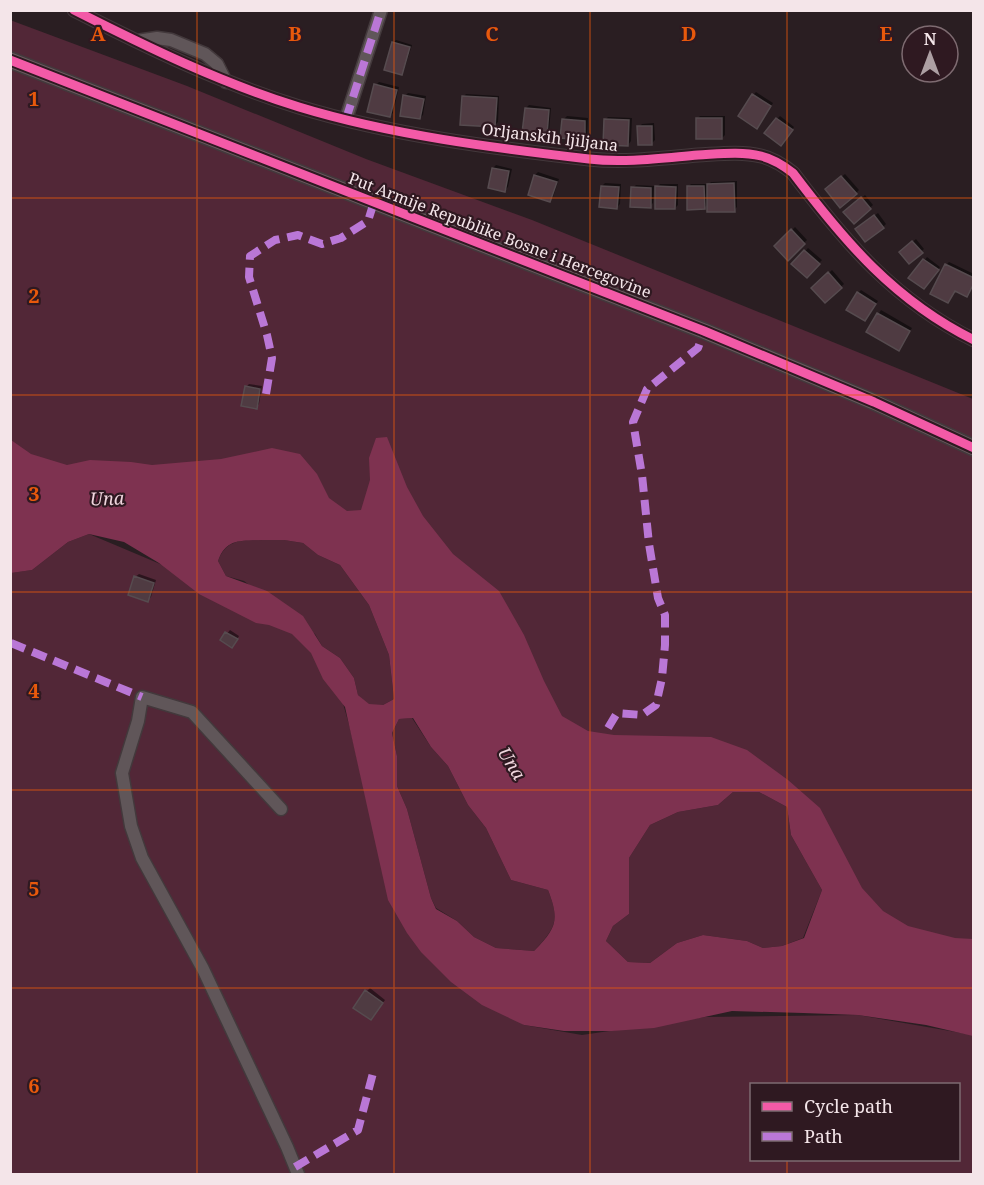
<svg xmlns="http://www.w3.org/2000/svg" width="984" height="1185" viewBox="0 0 984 1185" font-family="'Noto Serif',serif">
	<rect width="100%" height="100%" fill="#2a1e22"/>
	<path fill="#522737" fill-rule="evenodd" d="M10,20L187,86L366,159L532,220L973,399V944L917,941L855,891L784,787L580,738L358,525L64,468L11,449Z
		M89,534L248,601L302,636L336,679L350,728L369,811L395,912L524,1025L582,1035L705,1017L858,1015L973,1035V1174H11L10,573L32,570L68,542ZM752,1084H958V1160H752Z
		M263,540H284L303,543L318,555L340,565L369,605L389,655L394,699L383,705H369L358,695L354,678L340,658L322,646L315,634L244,581L226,576L218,561C227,538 241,541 263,540Z
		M412,718L431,747L448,766L468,805L486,828L511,880L548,890C560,921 556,927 534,951L496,948L474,937L457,921L436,908L431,898L407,809L397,786V756L392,733L399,719Z
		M733,792H759L787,807L791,835L822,890L803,938L782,946L763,948L747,941L703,935L677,943L650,963L628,962L606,941L613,926L629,914V858L650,825L678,812L718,805Z"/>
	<path fill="#7e3250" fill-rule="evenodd" d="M387,437L407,487L423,516L453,554L499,591L524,635L544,681L562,716L588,731L614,735L711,737L747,750L788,780L820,808L862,888L883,911L908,926L955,938L973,939V1036L926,1025L858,1015L803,1013L732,1011L654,1028L612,1031H564L524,1025L482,1005L451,982L421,952L407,933L388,900L345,707L323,679L311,653L292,634L269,625L256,623L199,594L159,563L124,542L89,534L68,542L32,570L11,573V440L31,454L67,465L90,460L131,462L152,465L221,459L272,448L300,454L317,474L329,498L347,511L361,510L370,480L369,458L376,438ZM263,540H284L303,543L318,555L340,565L369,605L389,655L394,699L383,705L369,704L358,695L354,678L340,658L322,646L303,616L267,591L226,576L218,561C226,538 241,541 263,540ZM413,718L431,747L448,766L468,805L486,828L511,880L548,890C560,921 556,928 534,951L496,948L474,937L457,921L436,909L431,898L407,809L397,786V756L392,733L399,719ZM733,792H759L787,807L791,835L822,890L804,938L782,946L763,948L747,941L703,935L677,943L650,963L628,962L606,941L613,926L629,914V858L650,825L678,812L718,805Z"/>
	<path fill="#0007" d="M396,40L412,45L404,70L401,73L393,43Z
		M379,82L399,87L393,113L390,116L376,85Z
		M756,92L773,103L760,124L753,95Z
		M408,93L426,96L423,115L420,118L405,96Z
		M466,94L499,96L498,122L495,125L463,97Z
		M529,105L551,108L549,131L546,134L526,108Z
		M567,116L588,118L587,136L584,139L564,119Z
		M700,116H725V135L722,138L697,119Z
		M780,116L794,127L784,141L777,119Z
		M608,117L632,118L631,141L628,145L605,120Z
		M654,123L655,140L652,143L639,127L642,124Z
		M496,165L512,169L508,187L505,190L493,168Z
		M538,172L559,179L553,197L550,200L530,194L535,175Z
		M845,174L859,190L856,193L827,189Z
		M737,181V207L734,210L709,203L704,208L688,187L691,184H707V186L711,182Z
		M605,183L621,184L620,204L617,207L602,186Z
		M660,184H678V205L675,208L657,187Z
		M636,185L654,186L653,203L650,206L633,188Z
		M865,195L873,205L854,222L845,213Z
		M878,213L886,224L883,227H860Z
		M795,227L807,240L788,258L776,246Z
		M916,239L924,249L909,262L901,252Z
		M808,248L822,260L807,276L794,264Z
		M927,257L940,267L927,285L911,278Z
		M949,262L974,274V284L956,289L948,301L946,265Z
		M832,270L844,284L825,301L813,288Z
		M861,290L878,301L868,316L858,293Z
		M881,310L912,328L899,349L868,331Z
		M249,384L262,386L259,404L256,407L246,387Z
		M139,574L156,580L151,597L148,600L135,577Z
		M230,630L239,636L235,643L222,640Z
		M370,988L385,1000L374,1015L367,991Z"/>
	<path fill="#4f3b42" stroke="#564b4f" stroke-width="1.5" d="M392,42L410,47L402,75L384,70Z
		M374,84L397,90L390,117L367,112Z
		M752,94L771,106L757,129L738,116Z
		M403,95L424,99L420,119L400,116Z
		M462,96L497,98L495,127L460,125Z
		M525,108L549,110L547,135L522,133Z
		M696,118H722V139H696Z
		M776,118L793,130L781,146L764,133Z
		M562,119L585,121V140L560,138Z
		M604,119L629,120L628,146L603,145Z
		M637,126H652V145H638Z
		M492,168L509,171L505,192L488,188Z
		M534,175L557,182L550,202L528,195Z
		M841,176L857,194L840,208L825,189Z
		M734,183L735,212H707V184Z
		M601,186L619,187L617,209L599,207Z
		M655,186L676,187L675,209H655Z
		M687,186H704L705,209L687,210Z
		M631,187L651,188V208L630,207Z
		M861,197L871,209L854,224L843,212Z
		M874,215L884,228L865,242L855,229Z
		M791,229L805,244L788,261L774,246Z
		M912,241L923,253L909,264L899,252Z
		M804,250L820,264L807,278L791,264Z
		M923,259L939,270L924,289L908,278Z
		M945,264L974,278V283L967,297L955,291L948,303L930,294Z
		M828,272L842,288L825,303L811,288Z
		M857,292L876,304L865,321L846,310Z
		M877,313L910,331L899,351L866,332Z
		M245,386L260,389L257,409L241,406Z
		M134,576L154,583L148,602L128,595Z
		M225,632L238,639L232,648L220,640Z
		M365,990L383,1003L371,1020L353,1008Z"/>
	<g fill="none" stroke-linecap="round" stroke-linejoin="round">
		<g stroke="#43393c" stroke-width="15">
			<path id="minor" d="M74,10C147,47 221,83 299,107C391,135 494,148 589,159C625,163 662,158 698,155C718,154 741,151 761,156C774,159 783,165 793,173C845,242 895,301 974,340
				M137,41L157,38L171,40L205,54L217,64L226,82
				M346,119L381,10
				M281,809L192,712L142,697L138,721L122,773L131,826L142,858L203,969L287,1147L298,1174"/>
		</g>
		<g stroke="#43393c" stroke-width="18">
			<path id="major" d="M10,60L704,331L874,402L974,448"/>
		</g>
		<use href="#minor" stroke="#605659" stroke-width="12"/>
		<use href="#major" stroke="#6b5a5f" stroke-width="15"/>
		<path stroke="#ba77d6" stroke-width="8" stroke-dasharray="15 8" stroke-linecap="butt" d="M346,119L381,10
			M266,394L272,358L267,335L249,277L250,256L275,240L298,235L322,244L341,238L368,221L374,202
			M11,643L142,697
			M608,728L617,713L642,715L656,705L662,678L665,645V615L658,598L649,544L642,475L633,422L647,389L698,348L704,331
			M295,1167L358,1130L373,1073"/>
		<g stroke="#2f1921" stroke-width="13">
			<path id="cycleway" d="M74,10C147,47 221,83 299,107C391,135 494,148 589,159C625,163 662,158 698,155C718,154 741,151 761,156C774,159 783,165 793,173C845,242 895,301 974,340
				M10,60L704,331L874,402L974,448"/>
		</g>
		<use href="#cycleway" stroke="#f35aa7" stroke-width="9"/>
	</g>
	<path fill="none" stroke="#e8590c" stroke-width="1.5" stroke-opacity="0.55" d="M197,10V1174M394,10V1174M590,10V1174M787,10V1084M10,198H974M10,395H974M10,592H974M10,790H974M10,988H974M787,1160V1174"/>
	<g text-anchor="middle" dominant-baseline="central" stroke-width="4.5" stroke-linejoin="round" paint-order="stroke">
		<g font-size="16" fill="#f4e5e9" stroke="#2f1921">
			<text transform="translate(550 137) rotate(7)">Orljanskih ljiljana</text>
			<text transform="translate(500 235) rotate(21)">Put Armije Republike Bosne i Hercegovine</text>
		</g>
		<g font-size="18" font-style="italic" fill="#f0d6de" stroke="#2f1921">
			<text transform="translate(107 498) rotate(-2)">Una</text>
			<text transform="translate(512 763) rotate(58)">Una</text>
		</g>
	</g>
	<g font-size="20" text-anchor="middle" font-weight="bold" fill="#e8590c" stroke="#2f1921" stroke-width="4.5" stroke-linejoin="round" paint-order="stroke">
		<text x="98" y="41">A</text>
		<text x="295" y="41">B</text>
		<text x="492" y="41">C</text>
		<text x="689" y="41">D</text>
		<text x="886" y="41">E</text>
		<text x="34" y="106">1</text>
		<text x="34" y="303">2</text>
		<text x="34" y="501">3</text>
		<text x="34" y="698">4</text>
		<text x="34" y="896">5</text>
		<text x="34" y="1093">6</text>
	</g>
	<rect width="984" height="1185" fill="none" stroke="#f4e5e9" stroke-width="24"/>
	<rect x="750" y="1083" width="210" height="78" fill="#2f1921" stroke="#7e6b71" stroke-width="1.5"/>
	<rect x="762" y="1102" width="30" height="9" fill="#f35aa7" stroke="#7e6b71" stroke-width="1.5"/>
	<text x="804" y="1113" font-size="18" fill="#f4e5e9">Cycle path</text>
	<rect x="762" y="1132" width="30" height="9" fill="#ba77d6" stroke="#7e6b71" stroke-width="1.5"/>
	<text x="804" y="1143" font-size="18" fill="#f4e5e9">Path</text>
	<g transform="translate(930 54)"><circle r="28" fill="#2f1921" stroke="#7e6b71" stroke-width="1.5"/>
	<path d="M0-4.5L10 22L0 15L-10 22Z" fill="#ad9fa3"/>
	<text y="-9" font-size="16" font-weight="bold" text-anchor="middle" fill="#f4e5e9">N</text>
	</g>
</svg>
